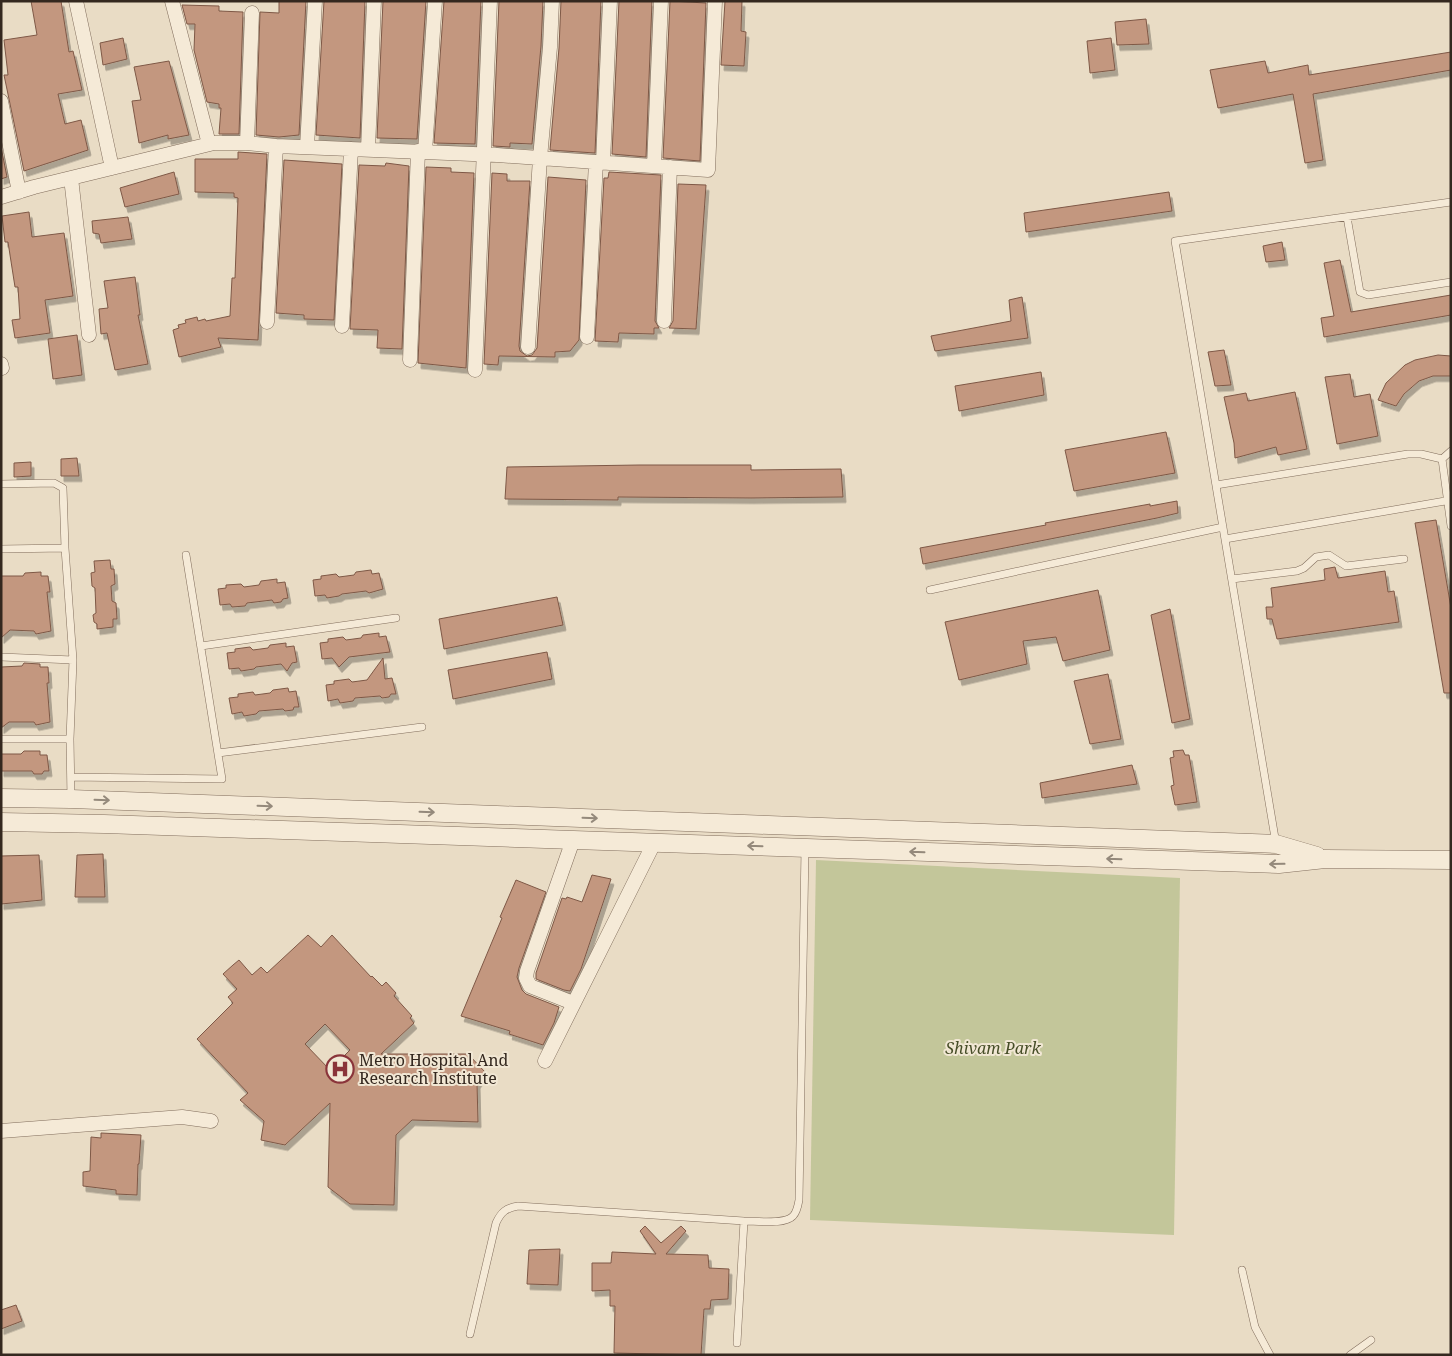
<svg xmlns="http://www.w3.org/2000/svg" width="1452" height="1356" viewBox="0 0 1452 1356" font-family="'Noto Serif',serif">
	<defs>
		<filter id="shadow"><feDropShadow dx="3" dy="5.5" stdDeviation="0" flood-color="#0004"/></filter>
	</defs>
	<rect width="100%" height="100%" fill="#e9dcc5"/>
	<path fill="#c3c69a" d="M816,860L1180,878L1174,1235L810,1220Z"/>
	<path fill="#c3977f" stroke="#7e5846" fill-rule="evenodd" filter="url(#shadow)" d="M31,1H61L69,52L73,51L82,90L58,94L65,124L81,120L88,150L24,171L4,75H8L4,40L37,35Z
		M279,1H306L299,135L279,137L256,135L260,12L279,13Z
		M324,1H365L360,138L316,135Z
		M383,1H426L417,139L377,138Z
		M444,1H481L475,144L434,143Z
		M499,1H543L541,46L532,144L510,143V147L493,146Z
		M561,1H601L595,153L550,150L559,48Z
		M619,1H652L646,157L612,154Z
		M670,1L706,3L700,161L663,158Z
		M725,1H742L741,31L746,32L744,66L721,65Z
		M182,5L219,6V11L243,12L239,134H219L221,108H219V104L207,102L194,50L195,24H187Z
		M1146,19L1149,44L1117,45L1115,22Z
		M123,38L127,59L103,65L100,43Z
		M1111,38L1115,70L1090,73L1087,41Z
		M1451,52V70L1313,94L1323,160L1305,163L1293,94L1218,108L1210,70L1265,61L1268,73L1308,65L1309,75Z
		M169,61L189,135L168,139V135L139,143L132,101L141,100L134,67Z
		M1,147L7,177L1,179Z
		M238,152L267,154L258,340L218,338L221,347L179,357L173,330L179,328L178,325L186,323L185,320L197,317L198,321L205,319L206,321L230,316L232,278H235L238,198L234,197V193L195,192V159H238Z
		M284,160L342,164L334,320L304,319V315L276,313Z
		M386,163L409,166L402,349L377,348L378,330L350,329L359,165L385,166Z
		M426,167L451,168V172L474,173L466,368L418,363Z
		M174,172L179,194L125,207L120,188Z
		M609,172L661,175L655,321L659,328H654V334L619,333L618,342L595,341L604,178H608Z
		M492,173L507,174V181H530L519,346L520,351L527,356L532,355L537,348L548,177L586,180L579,340L570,351L555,352V357L499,356L498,365L484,364Z
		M678,184L706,185L696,329L669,328L673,321Z
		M1169,192L1172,211L1026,232L1024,213Z
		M29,212L32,237L64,233L73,296L45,300L50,333L15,338L12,320L20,319L18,287H15L8,242H5L2,216Z
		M128,217L132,239L101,243L99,234L93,233L92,221Z
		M1282,242L1285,260L1266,262L1263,246Z
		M1340,260L1351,312L1451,295V315L1324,337L1321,318L1334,316L1324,263Z
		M135,277L140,315H138L148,364L115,370L107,333L101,334L99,309L108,308L104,281Z
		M1022,297L1028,338L935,351L931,336L1011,321L1009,300Z
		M77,335L82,375L53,379L48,339Z
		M1224,350L1231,385L1215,386L1208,352Z
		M1438,355L1451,356V376H1433L1419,381L1404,394L1396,406L1378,400L1386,383L1405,365L1415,360Z
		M1041,372L1044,395L959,411L955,386Z
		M1350,374L1354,397L1370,394L1378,436L1337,444L1325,377Z
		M1295,392L1307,449L1278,455L1276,447L1235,458L1234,443L1224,397L1246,393L1248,401Z
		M1166,432L1175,473L1074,491L1065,450Z
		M77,458L79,476H61V459Z
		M31,462V476L14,477V463Z
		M639,465H751V470L841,469L843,497L751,498L618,497V500L505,499L507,467Z
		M1177,501L1178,513L1157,518L923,564L920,548L1046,525L1045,523L1150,504V506Z
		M1436,520L1451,608V693H1444L1415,523Z
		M110,560L111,569H114L115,584L111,586L112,601L116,603L117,619H113V627L97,629V624L94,622L93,615L96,613L95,588L92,586L91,573L95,572L94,561Z
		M1335,567L1338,578L1385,571L1388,592L1394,591L1399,622L1277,639L1272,619H1267L1266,607H1273L1271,588L1325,580L1324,569Z
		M371,570L372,574L379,573L383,589L369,593L366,591L342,594L339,596L327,598L325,595L315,596L313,580L321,579V576L336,574L339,577L354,575L356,572Z
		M41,572V576H48L50,592H47L51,631L36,634L34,631L10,630L1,638V576H23L25,573Z
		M277,579V583L285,582L288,598L283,599L281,602L274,603L272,600L247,603L245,606L232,607L230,604L220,605L218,589L226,588V585L241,584L244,587L259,585L261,581Z
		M1098,590L1110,650L1063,661L1056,637L1023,641L1027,664L959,680L945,622Z
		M557,597L563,625L444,649L439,619Z
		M1170,609L1190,719L1172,723L1151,615Z
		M379,633V637L386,636L390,652L349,657L339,667L332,658L322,659L320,643L328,642V639L343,637L346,640L361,638L363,635Z
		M286,643V647L294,646L297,662L292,663L287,671L281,664L256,667L254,669L241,671L239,668L229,669L227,653L235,652V649L250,647L253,650L268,648L270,645Z
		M547,652L552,679L453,699L448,670Z
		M383,658L385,679L392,678L396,694H391L389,697L382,698L380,696L355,698L353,701L340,703L338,699L328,701L326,685L334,684V681L349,679L352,682L367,680Z
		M24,663L40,664V667H48L49,683H47L50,722L36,725L34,722H9L1,728V667L22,666Z
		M1108,674L1121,739L1090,744L1074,681Z
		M288,688L289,692L296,691L299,707H294L293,710L285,711L283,709L259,711L256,714L244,716L242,712L232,714L229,698L238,697V694L253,692L255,695L270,693L273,690Z
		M1183,750L1185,755H1189L1197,802L1175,805L1171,786L1174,785L1170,758L1174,757L1173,751Z
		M24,751H40V755H47L49,771H44L42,774H34L32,771H1V754H21Z
		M1132,765L1137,784L1042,798L1040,783Z
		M103,854L105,897H75L77,855Z
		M39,855L42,900L1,904V856Z
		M592,875L611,879L581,969L570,991L564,990L536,979V973L562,898L566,899L567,897L582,902Z
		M516,880L546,892L519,968L517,977L522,990L526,994L559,1007L554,1023L543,1045L509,1034L510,1031L461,1016L502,918L500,917Z
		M308,935L321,947L332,935L371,977L372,976L382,986L386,982L396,993L394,996L412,1016L410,1018L414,1023L381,1054H468L485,1072L477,1083L478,1122L412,1120L396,1135L394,1205L350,1204L328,1187L330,1103L285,1145L261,1140L264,1121L240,1100L248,1093L197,1039L233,1003L228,997L237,989L223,974L233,965L239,960L252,975L261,967L267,973ZM325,1024L350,1050L330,1070L305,1044Z
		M101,1133L141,1135L139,1164H138L137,1195L116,1194V1190L83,1186V1172L90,1171L91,1137L101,1138Z
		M645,1226L661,1243L681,1226L686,1231L666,1254L708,1255L709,1268L729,1269L728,1299L711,1300L710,1309H704L701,1355L614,1353L615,1306H610V1290L592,1291V1263H611L612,1252L656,1254L640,1231Z
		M560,1249L558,1285L527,1284L529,1250Z
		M16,1305L22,1321L1,1329V1310Z"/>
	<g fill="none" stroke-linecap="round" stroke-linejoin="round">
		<g stroke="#826e5d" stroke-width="8">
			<path id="service" d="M1347,217L1360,292L1368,295L1451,282
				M1442,459L1451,526
				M1442,459L1451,451
				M1,484L54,483L63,488L65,548
				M1216,485L1408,454H1421L1442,459
				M1225,539L1451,500
				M1,549L65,548L73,660L70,739L71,799
				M1232,579L1297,571L1304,568L1316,557L1329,555L1346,566L1404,559
				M930,590L1223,527
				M201,646L396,618
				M1,657L73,660
				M1,739H70
				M218,753L422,727
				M71,777L222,779L186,555
				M1276,844L1175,241L1451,202
				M1242,1270L1255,1327L1270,1355
				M470,1334L496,1223C501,1212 506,1208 518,1206L744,1221C756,1221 785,1225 793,1216C797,1212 798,1206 799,1200L805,849
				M737,1343L744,1221
				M1350,1355L1371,1340"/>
		</g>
		<g stroke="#826e5d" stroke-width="15">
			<path id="minor" d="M76,1L112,168
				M172,1L209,144
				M1,101L19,192
				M247,143L252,13
				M307,147L315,1
				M368,149L374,1
				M425,152L435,1
				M603,162L610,1
				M654,166L661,1
				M71,178L89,335
				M1,197L34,187L214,143H247L276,146L497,155L708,170L715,1
				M664,321L670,167
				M267,322L276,146
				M342,326L351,149
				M587,337L596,162
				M528,347L540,158L550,47L552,1
				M410,360L418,151
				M1,364L2,368
				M475,370L490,1
				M573,840L527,971L526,978L530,986L573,1003
				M545,1061L654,843
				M1,1131L182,1117L211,1121"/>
		</g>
		<g stroke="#826e5d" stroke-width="19">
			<path id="tertiary" d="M1,798L71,799L1276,844L1317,856
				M1,822L104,824L1279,864L1325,859L1451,860"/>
		</g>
		<use href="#service" stroke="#f5ead7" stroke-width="7"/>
		<use href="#minor" stroke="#f5ead7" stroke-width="14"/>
		<use href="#tertiary" stroke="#f5ead7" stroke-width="18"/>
	</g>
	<defs><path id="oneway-shaft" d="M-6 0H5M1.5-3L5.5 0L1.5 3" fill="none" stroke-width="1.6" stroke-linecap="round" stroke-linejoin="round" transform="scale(1.25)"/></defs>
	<g stroke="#94897b">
		<use href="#oneway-shaft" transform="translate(102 800) rotate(2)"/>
		<use href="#oneway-shaft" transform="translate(265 806) rotate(2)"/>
		<use href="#oneway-shaft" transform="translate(427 812) rotate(2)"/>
		<use href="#oneway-shaft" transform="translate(590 818) rotate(2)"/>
		<use href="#oneway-shaft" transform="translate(755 846) rotate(-178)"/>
		<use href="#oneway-shaft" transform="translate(917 852) rotate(-178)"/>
		<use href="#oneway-shaft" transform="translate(1114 859) rotate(-178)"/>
		<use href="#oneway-shaft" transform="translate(1277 864) rotate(179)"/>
	</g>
	<defs>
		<g id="hospital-ring" transform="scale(1.4375)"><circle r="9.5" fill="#f1e7d4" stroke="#8a343a" stroke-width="1.5"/><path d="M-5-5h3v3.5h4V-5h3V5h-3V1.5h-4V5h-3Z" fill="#8a343a"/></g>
	</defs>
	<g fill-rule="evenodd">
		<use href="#hospital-ring" x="340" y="1069"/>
	</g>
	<g text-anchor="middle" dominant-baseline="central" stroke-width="4" stroke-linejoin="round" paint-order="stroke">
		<g font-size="16" font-style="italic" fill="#474e28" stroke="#f1e7d4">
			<text x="993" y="1048">Shivam Park</text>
		</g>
		<g font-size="16" fill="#34281f" stroke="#f1e7d4" text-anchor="start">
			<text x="359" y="1060">Metro Hospital And<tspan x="359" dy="18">Research Institute</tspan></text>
		</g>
	</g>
	<rect width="1452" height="1356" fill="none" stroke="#34281f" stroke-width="5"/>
</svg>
